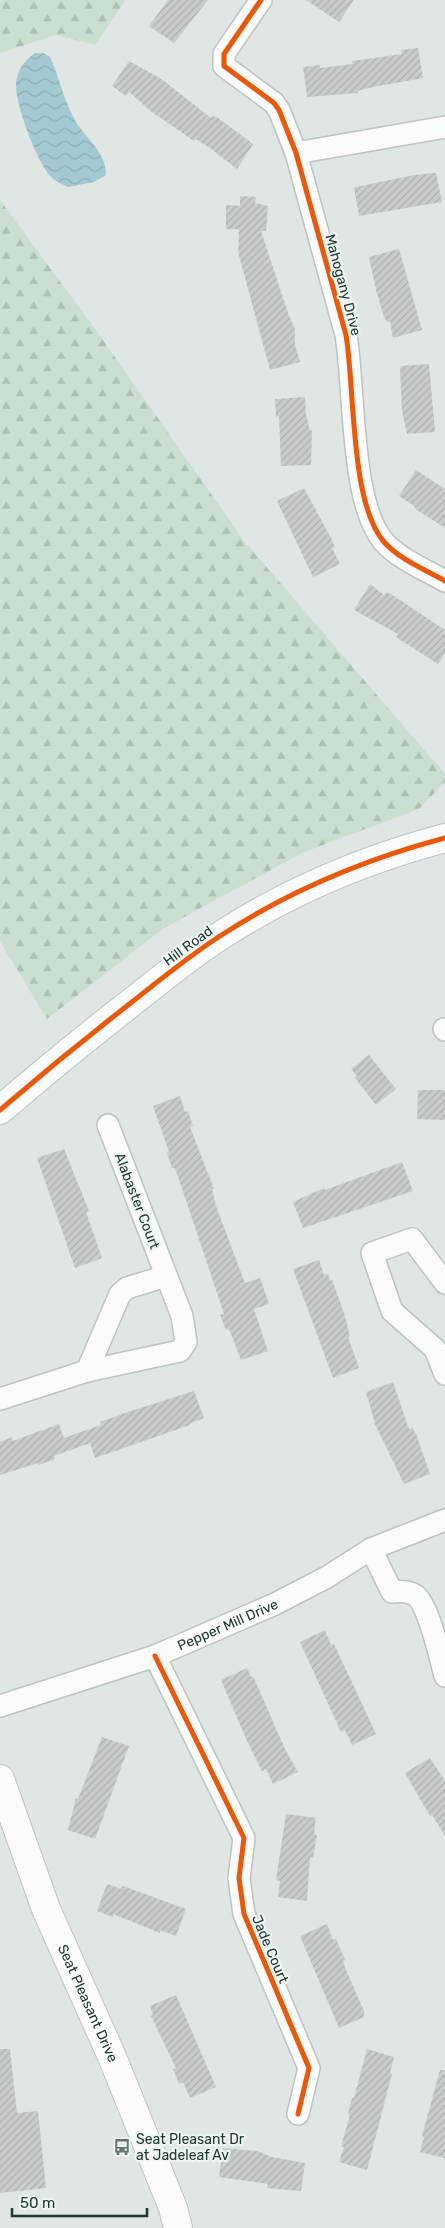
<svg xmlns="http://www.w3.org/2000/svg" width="445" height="2228" viewBox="0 0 445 2228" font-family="Rubik,sans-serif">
	<defs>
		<pattern id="forest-firs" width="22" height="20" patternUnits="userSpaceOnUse" patternTransform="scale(1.25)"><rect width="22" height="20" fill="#cadfd1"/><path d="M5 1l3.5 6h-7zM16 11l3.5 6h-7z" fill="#adc0b4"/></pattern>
		<pattern id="water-waves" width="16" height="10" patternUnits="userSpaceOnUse" patternTransform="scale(1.25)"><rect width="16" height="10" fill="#a3c9d2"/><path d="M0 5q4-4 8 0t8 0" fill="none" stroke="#8cadb5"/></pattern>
		<pattern id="building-hatch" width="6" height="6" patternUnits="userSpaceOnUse" patternTransform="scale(1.25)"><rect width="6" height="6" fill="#c8cdcb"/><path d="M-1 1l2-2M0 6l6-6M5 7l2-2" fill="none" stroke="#acb1af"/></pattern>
	</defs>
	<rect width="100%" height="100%" fill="#e0e6e3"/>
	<path fill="url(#forest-firs)" d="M0,0H126L95,45L56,35L0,53Z
		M0,200L98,333L245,542L445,774V782L419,809L304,852L164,928L47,1019L0,941Z"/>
	<path fill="url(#water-waves)" d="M35,53H43L50,57C60,79 64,102 76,122C88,141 106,152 106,175L94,182L68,187C62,184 55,181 51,177C37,162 15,104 16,84C17,70 24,61 35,53Z"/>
	<path fill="url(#building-hatch)" d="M168,0H208L174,43L149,26Z
		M306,0H354L339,22Z
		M418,48L423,78L373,87L357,91L358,93L307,97L303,67L320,65V68L353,64L352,61L402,54L401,50Z
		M129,61L160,78L211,118L213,116L218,118L253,144L237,169L210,148L196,139L194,141L152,112L129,92L126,96L112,86Z
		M436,173L442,202L359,216L354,188L356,187L414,175Z
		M240,196L256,197L255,203L268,206L266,231H261L288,313L295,329V345L300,362L270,370L238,252L239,229H226V205L240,206Z
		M399,249L422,330L393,338L390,321L387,322L384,317L376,290L369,257Z
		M429,364L435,432L407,434L402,411L400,368L401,366Z
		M305,397L306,414L310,431L312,430L311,465L281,466L279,416L276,417L275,399Z
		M416,470L445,489V528L417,510L413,505L399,496Z
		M304,488L331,538L335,547L332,548L340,564L313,577L277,501Z
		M370,584L384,595L386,592L391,594L445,630V653L438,664L396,637L398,634L354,610Z
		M369,1055L396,1089L376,1105L355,1078L357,1076L351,1069Z
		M418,1090H445V1120L417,1119Z
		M180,1096L185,1112L188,1111L193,1126L190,1127L214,1189H212L216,1206L245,1283L260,1278L269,1304L254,1309L268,1351L241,1360L229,1329L226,1330L220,1315L224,1314L208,1266L175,1168H172L167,1153L169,1152L153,1106Z
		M64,1149L89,1211L86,1212L102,1258L75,1268L37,1158Z
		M402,1162L413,1191L303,1228L293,1202L324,1188L325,1190Z
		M319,1260L324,1275L328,1274L330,1281L332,1280L344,1313L350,1336L348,1337L359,1368L333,1378L293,1269Z
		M393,1382L409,1429L412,1428L416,1434L430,1474L404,1484L375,1424L366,1392Z
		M194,1391L204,1418L189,1424L190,1425L95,1458L90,1443L54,1456L55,1459L39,1465L38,1463L0,1475V1442L12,1437L13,1441L59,1424L64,1438L101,1425L100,1422L131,1411Z
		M325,1630L331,1645L334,1644L376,1734L352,1745L345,1730L341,1732L300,1642Z
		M247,1668L251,1677L253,1676L285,1749L298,1772L273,1784L266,1769L262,1771L247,1741L221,1680Z
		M102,1737L129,1746L95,1839L68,1830L76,1798L78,1799Z
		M430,1758L445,1781V1836L432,1815L430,1816L405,1773Z
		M286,1814L316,1818L314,1834L317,1835L313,1858L310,1857L307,1901L278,1897L280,1881L276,1880Z
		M107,1884L121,1889L123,1886L186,1909L176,1936L160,1930V1933L113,1914V1917L97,1911Z
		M327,1924L333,1940L336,1939L345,1960L343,1961L346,1970L364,2011V2017L339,2028L300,1936Z
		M176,1995L216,2087L190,2098L183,2082L179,2084L173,2069L176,2068L151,2016L153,2015L150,2006Z
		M0,2049H10L17,2113L38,2111L46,2188L0,2193Z
		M367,2049L394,2057L390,2073L392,2074L367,2170L339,2162L344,2147L341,2146L350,2115L348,2114L352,2098H354Z
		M440,2070H445V2158L420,2152L424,2137L422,2136Z
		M223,2148L257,2151L272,2157L305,2163L301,2191L267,2188L268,2184L219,2177Z"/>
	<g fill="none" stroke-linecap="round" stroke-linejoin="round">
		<g stroke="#bdc3c0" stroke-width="24">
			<g id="street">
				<path d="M261,0L224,54V66L274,103L279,110L296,153L346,335C355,389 350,503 384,542C399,559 426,570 445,581"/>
				<path d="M296,153L445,127"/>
				<path d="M444,1029L445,1030"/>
				<path d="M445,1283L412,1239L372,1253L392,1311L435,1349L445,1374"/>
				<path d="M87,1371L180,1351L186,1342L182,1316L108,1125"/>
				<path d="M0,1399L87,1371L120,1294L127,1288L166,1276"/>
				<path d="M371,1549L392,1592C400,1591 408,1591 415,1595C429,1605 440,1658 445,1676"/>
				<path d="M155,1656L244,1838L239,1878L244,1914L309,2068L298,2114"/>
				<path id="s1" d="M0,1706L155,1656L190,1641L275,1604L327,1577L371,1549L445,1520"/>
			</g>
		</g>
		<g stroke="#bdc3c1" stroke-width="30">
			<g id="secondary">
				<path d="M0,1110C43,1073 87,1037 132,1002C161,979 189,956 220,936C289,891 366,859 445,838"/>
				<path id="s2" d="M0,1779L46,1909L113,2059L173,2208L178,2228"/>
			</g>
		</g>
		<use href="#street" stroke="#fafbfb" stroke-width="21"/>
		<use href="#secondary" stroke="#fafbfb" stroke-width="28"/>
		<g stroke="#eef5f2" stroke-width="8">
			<path id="cycleway" d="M261,0L224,54V66L274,103L279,110L296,153L346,335C355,389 350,503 384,542C399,559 426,570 445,581
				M0,1110C43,1073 87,1037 132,1002C161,979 189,956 220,936C289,891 366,859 445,838
				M155,1656L244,1838L239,1878L244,1914L309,2068L298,2114"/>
		</g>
		<use href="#cycleway" stroke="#e8590c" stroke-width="5"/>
	</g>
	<defs>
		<g id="bus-bare" transform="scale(1.35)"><path d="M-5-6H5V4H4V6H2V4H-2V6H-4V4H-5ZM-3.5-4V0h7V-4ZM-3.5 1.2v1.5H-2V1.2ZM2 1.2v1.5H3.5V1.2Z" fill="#647470" stroke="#eef5f2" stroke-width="2.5" paint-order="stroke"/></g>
	</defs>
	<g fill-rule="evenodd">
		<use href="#bus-bare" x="122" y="2147"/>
	</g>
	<g text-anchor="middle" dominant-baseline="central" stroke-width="4.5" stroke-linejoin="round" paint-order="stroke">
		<g font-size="14" fill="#213732" stroke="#eef5f2">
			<text transform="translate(343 285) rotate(75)">Mahogany Drive</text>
			<text transform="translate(188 946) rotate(-36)">Hill Road</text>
			<text transform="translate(137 1201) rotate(69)">Alabaster Court</text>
			<text stroke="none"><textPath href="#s1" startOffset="242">Pepper Mill Drive</textPath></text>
			<text transform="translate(270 1949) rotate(67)">Jade Court</text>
			<text stroke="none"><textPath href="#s2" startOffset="241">Seat Pleasant Drive</textPath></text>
		</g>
		<g font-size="14" fill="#213732" stroke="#eef5f2" text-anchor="start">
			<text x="136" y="2139">Seat Pleasant Dr<tspan x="136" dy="16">at Jadeleaf Av</tspan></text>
		</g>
	</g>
	<path d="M12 2208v8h135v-8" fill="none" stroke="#213732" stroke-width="2.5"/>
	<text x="20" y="2208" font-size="15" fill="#213732" stroke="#eef5f2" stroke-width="4" paint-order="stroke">50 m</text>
</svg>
